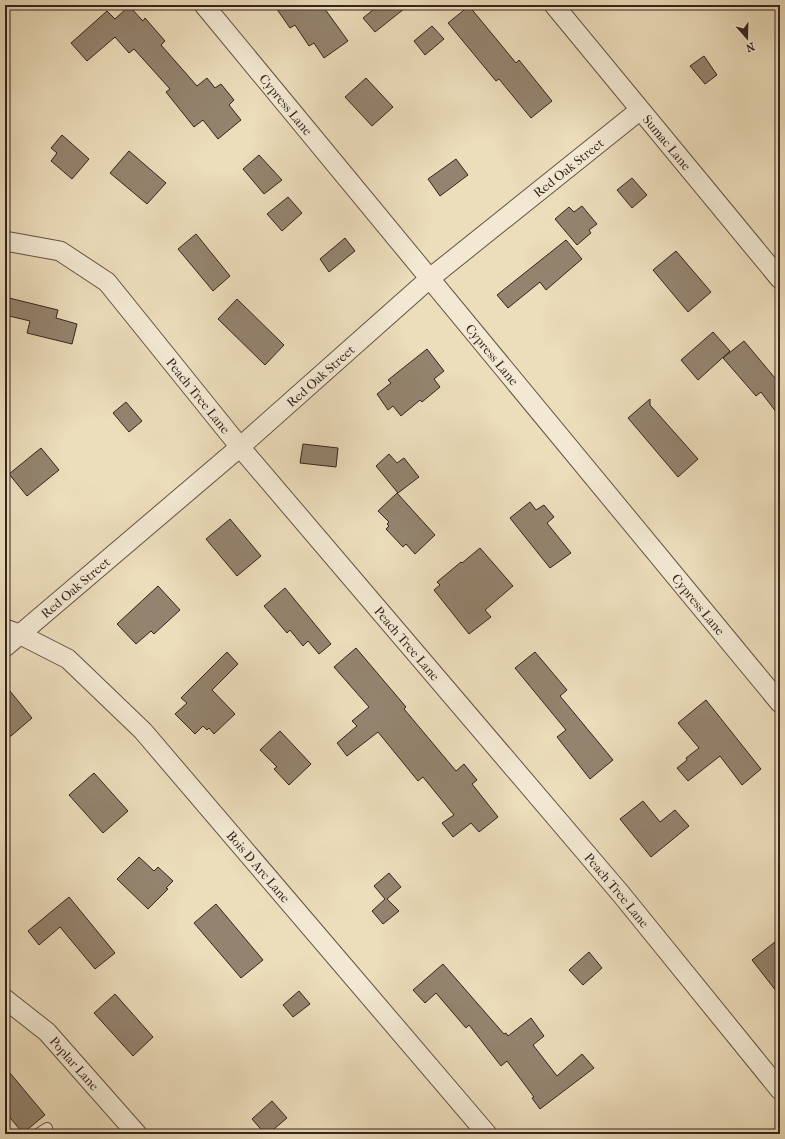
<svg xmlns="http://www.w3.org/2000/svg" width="785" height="1139" viewBox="0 0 785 1139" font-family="'IM FELL French Canon',serif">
	<rect width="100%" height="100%" fill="#ecddbb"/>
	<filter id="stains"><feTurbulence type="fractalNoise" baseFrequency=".005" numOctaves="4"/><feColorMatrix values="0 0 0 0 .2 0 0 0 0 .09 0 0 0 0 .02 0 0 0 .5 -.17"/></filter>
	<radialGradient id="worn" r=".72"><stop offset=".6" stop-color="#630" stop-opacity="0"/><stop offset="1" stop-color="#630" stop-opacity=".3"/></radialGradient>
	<path fill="#94846f" stroke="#35231c" d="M274,5H322L348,41L324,58L314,43L309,46L295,25L290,28Z
		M379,5H409L375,32L363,18Z
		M129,6L143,21L145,18L165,41L161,45L197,86L207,78L215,88L221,84L234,100L229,105L241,120L218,139L203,120L194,127L166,92L170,89L134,49L129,53L115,37L87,61L71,43L107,11L115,19Z
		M469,6L516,63L519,60L552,101L531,118L499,79L496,81L448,23Z
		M432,26L444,39L425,55L414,41Z
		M704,56L717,75L705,84L690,66Z
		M366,78L393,107L372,126L345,97Z
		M62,135L89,159L72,179L51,161L57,153L51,148Z
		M129,151L166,183L147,204L110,173Z
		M259,155L282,180L264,194L243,169Z
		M456,159L468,175L440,196L428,179Z
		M632,178L647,195L632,208L617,190Z
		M288,197L302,213L282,231L267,214Z
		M582,206L597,224L589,230L591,233L577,245L555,219L569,207L574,212Z
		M196,234L230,276L213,291L178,249Z
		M345,238L355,251L329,272L320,259Z
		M566,240L582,259L546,290L540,282L508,308L497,295Z
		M676,251L711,292L688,312L653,270Z
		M5,297L58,310L56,318L77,324L72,344L27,333L30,321L5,315Z
		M237,299L284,345L265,365L218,319Z
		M713,332L730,351L698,380L681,360Z
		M744,341L780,384V417L761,392L756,396L723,358Z
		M427,349L444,371L434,379L440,387L422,402L420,400L401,416L393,406L388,410L377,394L391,383L388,380Z
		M650,399V405L698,459L678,477L628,418Z
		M126,402L142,421L129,432L113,413Z
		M303,444L338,448L336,467L300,463Z
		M41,448L59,470L27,496L9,474Z
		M389,454L397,463L404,458L419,477L398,493L376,466Z
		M397,493L435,535L415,554L406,544L403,547L386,529L389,526L387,524L389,522L378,511Z
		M530,502L536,510L544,505L554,517L547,523L571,553L550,568L510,518Z
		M230,519L261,556L237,576L206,539Z
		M480,548L513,586L485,610L491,617L469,634L434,590L440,585L437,582L461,562L462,563Z
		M158,586L180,610L154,634L151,631L136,644L117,624Z
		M285,588L331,644L319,654L308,641L303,646L290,630L287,633L264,606Z
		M356,648L406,707L404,709L456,771L464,764L477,780L472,784L498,817L479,832L471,823L453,837L442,823L454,815L423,777L418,781L378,732L347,756L337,743L357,726L352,721L369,707L334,667Z
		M227,652L238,664L212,690L235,714L214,734L209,728L207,730L203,726L195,734L175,714L187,703L181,698Z
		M535,652L567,690L560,696L613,760L590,779L557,737L566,730L515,668Z
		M5,685L32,718L5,741Z
		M706,700L761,769L742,785L720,756L688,781L677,768L687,760L686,758L699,748L678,723Z
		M280,731L311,764L289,785L274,769L277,767L260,750Z
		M94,773L128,811L103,833L69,795Z
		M643,801L660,822L675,810L689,826L651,857L620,819Z
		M139,857L154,871L158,867L173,881L166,888L168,889L148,909L117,879Z
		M389,873L401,887L387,899L399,911L383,924L372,911L385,899L374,886Z
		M69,897L115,953L95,969L60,927L39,945L28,931Z
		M216,904L263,960L241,978L194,923Z
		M780,938V996L752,960Z
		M589,952L602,968L583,985L569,970Z
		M443,964L504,1034L506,1033L508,1036L531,1018L544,1036L533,1045L557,1076L582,1054L594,1068L540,1109L532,1098L534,1097L507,1061L501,1066L469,1025L466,1028L436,993L425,1003L413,990Z
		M299,991L310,1004L293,1017L283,1005Z
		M115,994L153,1037L133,1056L94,1013Z
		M5,1067L45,1115L23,1133L5,1112Z
		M272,1101L287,1118L268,1134H265L252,1119Z"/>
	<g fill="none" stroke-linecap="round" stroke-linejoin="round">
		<g stroke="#635244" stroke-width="12">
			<path id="service" d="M38,1134L47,1128"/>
		</g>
		<g stroke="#635244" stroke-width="21">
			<g id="minor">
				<path id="s1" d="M204,5L780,703"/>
				<path id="s2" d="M554,5L780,279"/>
				<path id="s3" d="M5,241L60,251L107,282L240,447L621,894L780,1090"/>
				<path id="s4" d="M5,629L19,634L68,659L143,731L487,1134"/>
				<path id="s5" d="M5,647L240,447L429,279L640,110"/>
				<path id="s6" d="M5,999L47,1032L137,1134"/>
			</g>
		</g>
		<use href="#service" stroke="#f3e9d3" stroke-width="10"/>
		<use href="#minor" stroke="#f3e9d3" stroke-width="19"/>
	</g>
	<g text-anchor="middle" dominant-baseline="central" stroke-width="3" stroke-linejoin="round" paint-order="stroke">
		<g font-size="13" fill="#35231c" stroke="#f3e9d3">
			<text stroke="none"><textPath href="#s1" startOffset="129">Cypress Lane</textPath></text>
			<text stroke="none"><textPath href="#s2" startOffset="178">Sumac Lane</textPath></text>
			<text stroke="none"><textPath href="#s5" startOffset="740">Red Oak Street</textPath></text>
			<text stroke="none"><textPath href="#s1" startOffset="453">Cypress Lane</textPath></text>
			<text stroke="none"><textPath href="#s5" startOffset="416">Red Oak Street</textPath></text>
			<text stroke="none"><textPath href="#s3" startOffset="258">Peach Tree Lane</textPath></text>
			<text stroke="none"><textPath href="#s5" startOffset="92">Red Oak Street</textPath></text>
			<text stroke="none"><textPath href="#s1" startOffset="777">Cypress Lane</textPath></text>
			<text stroke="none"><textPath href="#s3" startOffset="582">Peach Tree Lane</textPath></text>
			<text stroke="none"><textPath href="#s4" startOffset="352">Bois D Arc Lane</textPath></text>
			<text stroke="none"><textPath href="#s3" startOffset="906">Peach Tree Lane</textPath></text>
			<text stroke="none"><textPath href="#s6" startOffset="95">Poplar Lane</textPath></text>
		</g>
	</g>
	<rect width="785" height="1139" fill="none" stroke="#ecddbb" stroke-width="20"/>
	<rect x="6" y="6" width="773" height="1127" fill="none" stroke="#35231c" stroke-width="2"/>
	<rect x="10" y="10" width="765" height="1119" fill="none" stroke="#35231c"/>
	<g transform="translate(747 38) rotate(160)" stroke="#f3e9d3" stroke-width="3" paint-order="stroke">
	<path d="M0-3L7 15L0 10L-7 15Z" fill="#35231c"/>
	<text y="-6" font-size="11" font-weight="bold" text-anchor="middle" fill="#35231c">N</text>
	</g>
	<rect width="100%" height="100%" filter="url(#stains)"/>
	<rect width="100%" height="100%" fill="url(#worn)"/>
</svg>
